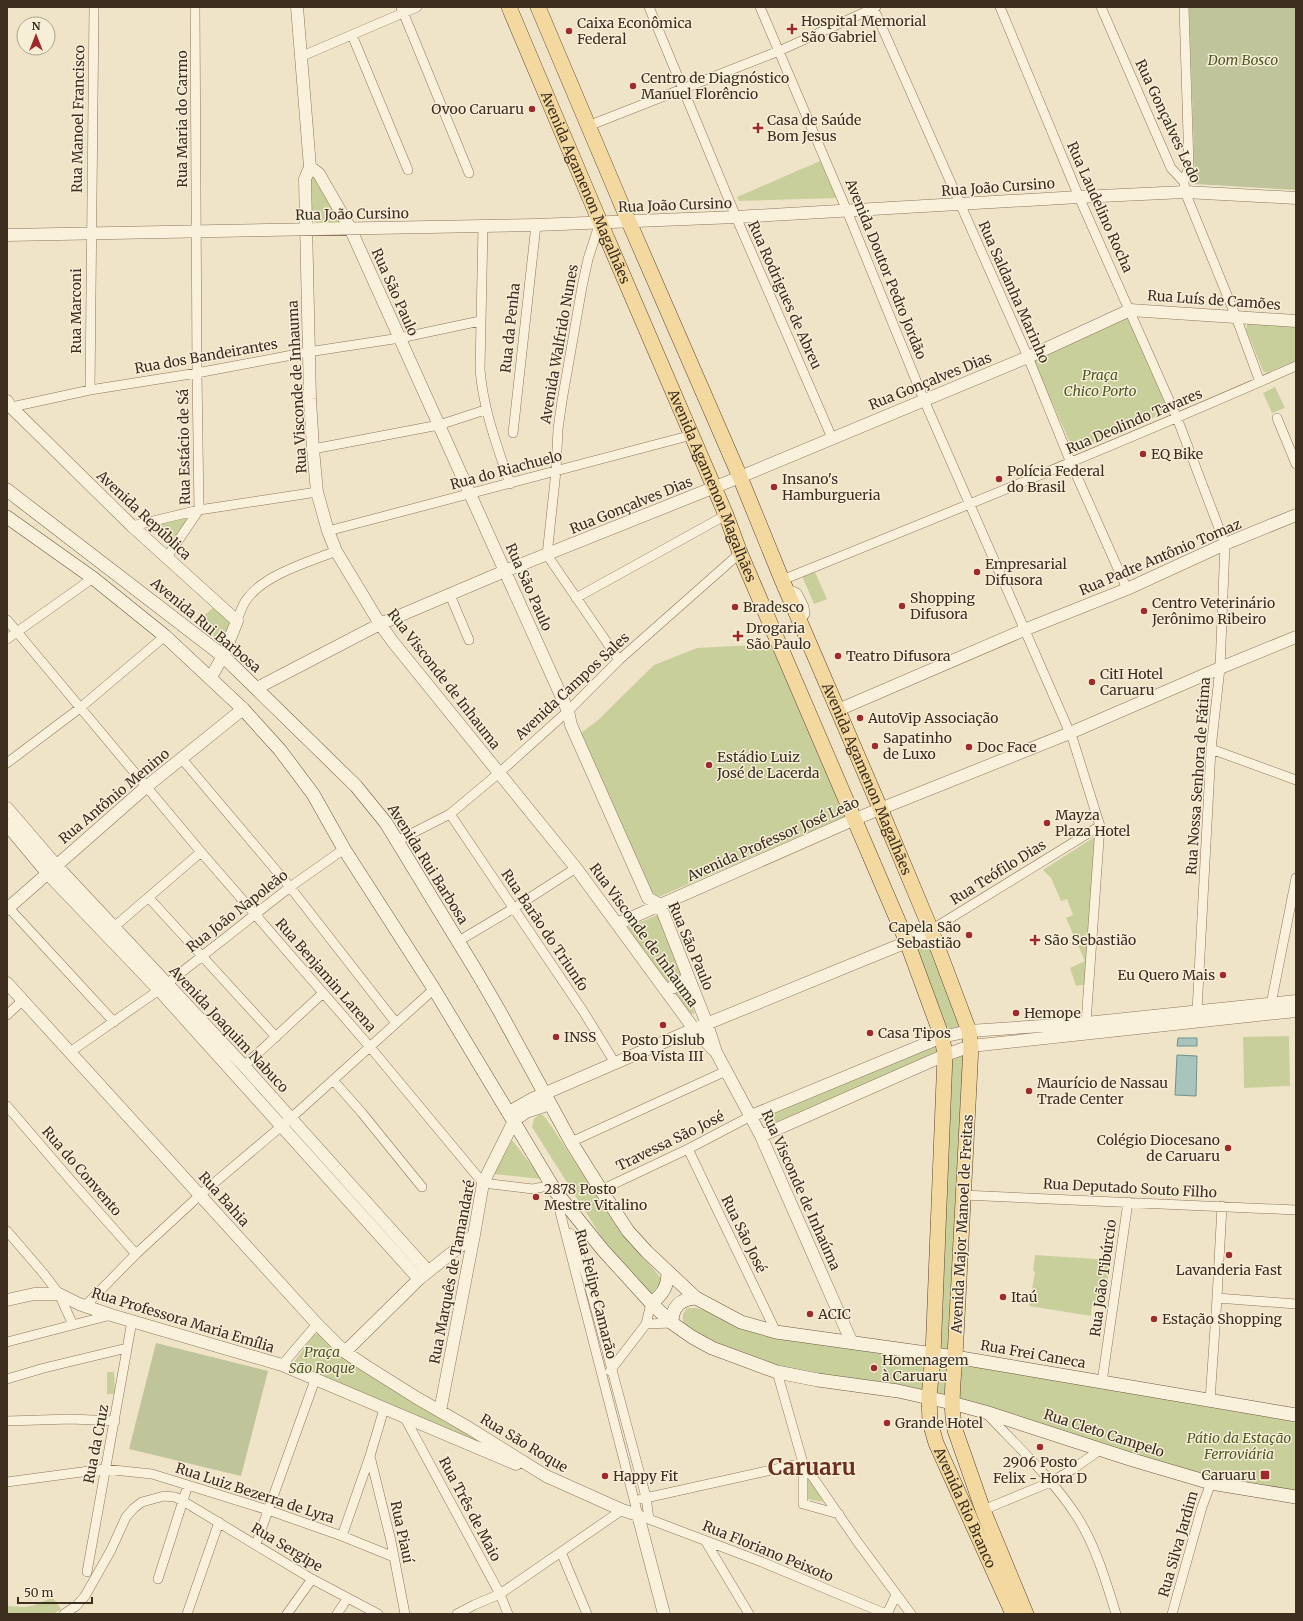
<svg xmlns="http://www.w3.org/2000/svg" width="1303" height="1621" viewBox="0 0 1303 1621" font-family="Merriweather,serif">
	<rect width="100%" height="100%" fill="#f0e4c8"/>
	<path fill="#c9cf9b" d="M820,161L836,198L739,201L737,197Z
		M321,168L326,173L343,214L342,224H322L314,222L312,216L311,176Z
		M1126,314L1169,411L1074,452L1032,357Z
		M1252,323L1296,327V361L1266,373L1263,371L1246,329L1247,325Z
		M1275,387L1285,408L1272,413L1263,393Z
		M193,517L170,545L150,525Z
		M814,570L827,599L814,604L802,576Z
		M215,606L231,622L226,649L198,621Z
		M774,644L846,816L654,899L578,735L597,721L654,665L697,648Z
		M1096,836L1086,984L1076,986L1070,968L1085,961L1066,918L1073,915L1067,899L1061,901L1051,878L1043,870Z
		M660,914L683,974L675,983L663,981L628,927Z
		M928,939L963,1029L945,1030L914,944Z
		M683,987L695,1013L690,1015L674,991Z
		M1289,1036L1290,1086L1244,1088L1243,1037Z
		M940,1041L941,1053L770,1129L764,1116Z
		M965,1050L950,1350H938L949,1056Z
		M540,1114L544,1116L552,1127L615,1224L660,1277L664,1285L655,1296L647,1293L602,1238L532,1127L534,1119Z
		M512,1140L542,1179L494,1174Z
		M1035,1255L1111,1260L1103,1305L1092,1304L1091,1316L1029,1306L1035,1272L1033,1270Z
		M687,1308H696L711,1312L928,1358L923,1390L813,1375L760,1362L693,1333L683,1323V1314Z
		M319,1333L500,1452L294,1367V1362L314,1335Z
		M956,1358L1296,1416V1494L1227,1484L955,1402Z
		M937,1361H949L947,1397L935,1396Z
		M107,1372H114L115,1394H107Z
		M806,1469L823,1502L807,1499Z
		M53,1598L61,1609L55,1613L7,1614V1606C17,1607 28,1608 37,1604C43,1602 47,1599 53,1598Z"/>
	<path fill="#bfc49a" d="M1189,7H1296V190L1195,184Z
		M156,1343L268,1371L241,1476L129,1449Z"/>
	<path fill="#a9c4bc" stroke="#6f938a" d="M1178,1038H1197V1046H1177Z
		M1177,1055L1197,1056L1196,1096L1175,1095Z"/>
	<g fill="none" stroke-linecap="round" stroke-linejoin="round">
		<g stroke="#8d765c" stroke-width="10">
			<path id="minor" d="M401,7L469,173
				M649,7L736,217L832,438
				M760,7L847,211L924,400L1073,740L1100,826L1086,1023
				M873,7L1028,357L1071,463L1127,589
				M1000,7L1079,197L1177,418L1225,544L1220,668L1211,749L1197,1011
				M1101,7L1171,168L1184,182L1185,192L1236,317L1260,382
				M352,35L408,170
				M300,57L417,7
				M588,126L779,51L876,7
				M1184,182L1189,166L1184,7
				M600,222L588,259L582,287L562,401L558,429L556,471L547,555L619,660
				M483,227L480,369C483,409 497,446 510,484
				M90,390L94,7
				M7,408L90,390L197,373L308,352L400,338L480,321
				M1277,418L1296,464
				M513,433L536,225
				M313,449L439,425L485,410
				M132,526L199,510L317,492
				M328,531L692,435
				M167,557L199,510L197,373L195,7
				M782,580C954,511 1126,441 1296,366
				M786,588L797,593L804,607L805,614L800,621
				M450,595L469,640
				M576,598L726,515
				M7,620L201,852L370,1047L483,1183L533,1189L552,1185
				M237,621C240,613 242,605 247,599C265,574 309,562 336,551
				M7,639L93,578
				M1211,749L1296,780
				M182,759L290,887L396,1023
				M7,763L80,708L165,636
				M450,814L583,1011L615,1063
				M397,841L450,814L499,773L568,711L619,660L740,553
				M149,898L276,1037
				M9,908L114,1022
				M114,927L201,852
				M931,930L1100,826
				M457,942L514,908L576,868
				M1271,1004L1296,878
				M7,1015L23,1000
				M70,1052L159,990L290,887L344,849
				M244,1066L323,993
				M333,1080L362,1113L422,1187
				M7,1106L73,1183L136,1254
				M571,1142L726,1071
				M688,1149L776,1332
				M601,1190L688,1149L751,1116
				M557,1194L559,1208L638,1515L762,1562L886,1614
				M963,1195L1296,1210
				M7,1231L44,1274L59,1294L73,1325
				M570,1233L582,1262L593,1299L646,1497L649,1519
				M1217,1298L1296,1304
				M85,1306L136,1254L200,1195L291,1118L434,989
				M646,1324L672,1323
				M7,1342L111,1315
				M282,1365L317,1324
				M610,1371L646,1324L651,1303
				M777,1372L803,1463L859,1544L911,1614
				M7,1379L44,1368L127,1348
				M1102,1382L1128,1202
				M1210,1401L1217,1298L1222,1206
				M986,1413C1017,1446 1051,1477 1076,1515C1095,1544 1106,1581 1116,1614
				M405,1418L500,1594L508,1614
				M7,1421L71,1419L115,1421
				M370,1456L391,1541L405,1614
				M7,1482L104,1469L152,1474L268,1510L342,1536L394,1557
				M641,1499L803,1463V1504L839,1514
				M983,1510L1051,1482L1073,1469L1100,1450
				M342,1536L370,1456L384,1409
				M706,1542L749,1614
				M256,1544L315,1380
				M561,1552L587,1614
				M87,1572L132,1321
				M158,1579L188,1485
				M64,1614L76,1606L85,1596L111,1550L126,1517L134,1508L142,1502L164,1496L175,1497L183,1501L312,1579L378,1614
				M187,1614L219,1522
				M287,1614L312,1579
				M337,1614L347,1599
				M457,1614L474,1605L500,1594L622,1510
				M887,1614L896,1595
				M1172,1614L1202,1507L1211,1483"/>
		</g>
		<g stroke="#8d765c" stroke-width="13">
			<path id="tertiary" d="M297,7L310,167L305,179L310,399L313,449L317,492L328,531L336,551L380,624L393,642L576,868L694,1029L714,1050
				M310,167L319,174L350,228L568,711L571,725L648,898L660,905L707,1024L716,1052L761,1136L852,1343
				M7,235L536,225L736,217L1079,197L1185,192L1296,198
				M7,401L10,406L132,526L237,621L223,656L211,677
				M257,688L380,624L505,571L740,477L1028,357L1130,310L1296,321
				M838,710L1024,630L1127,589L1225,544L1296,515
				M7,808L56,865L244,1066L428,1271
				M7,825L47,873L159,990L419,1279
				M7,909L146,787L243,709
				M617,924L855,819L1070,733L1220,668L1296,637
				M7,983L317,1324L345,1352L366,1366L417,1398L469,1428L546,1476L622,1510L638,1515L664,1614
				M665,990L680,985L688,976
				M509,1112L532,1099L694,1029L907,942L931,930
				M751,1116L942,1037L969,1031L1086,1023L1296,1001
				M761,1136L945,1055L971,1046L1296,1011
				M7,1300L34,1294H59L79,1304L111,1315L282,1365L516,1464
				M345,1352L419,1279L474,1235
				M440,1411L474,1235L483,1183L514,1121L526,1112L550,1104"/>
		</g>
		<g stroke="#6f573f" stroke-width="14">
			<path id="secondary" d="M7,490L223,656L356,786L386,823L478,974L500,1012L571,1142L601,1190L628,1231L647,1252L696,1298L741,1322L776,1332L955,1357L1296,1415
				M7,517L93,578L165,636L243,709L280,750L313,794L344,849L434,989L556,1192L602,1249L651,1303L672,1323L692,1337L712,1348L777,1372L818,1380L898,1391L952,1403L985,1412L1133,1460L1211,1483L1296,1497
				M651,1303C663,1295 668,1286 668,1272
				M672,1323C672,1307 680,1299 696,1298"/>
		</g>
		<g stroke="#5b4430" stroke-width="16">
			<g id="primary">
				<path id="s1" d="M509,7L600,222L726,515L740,553L907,942L942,1037L945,1055L933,1355L929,1397L930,1422L936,1443L1013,1614"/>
				<path id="s2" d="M538,7L629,222L740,477L782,580L880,808L931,930L969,1031L971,1046L955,1357C953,1382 950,1405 955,1430L983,1510L1026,1614"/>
			</g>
		</g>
		<use href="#minor" stroke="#faf1dc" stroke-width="9"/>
		<use href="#tertiary" stroke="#faf1dc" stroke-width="12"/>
		<use href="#secondary" stroke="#faf1dc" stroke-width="13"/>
		<use href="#primary" stroke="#f3d9a0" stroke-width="15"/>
	</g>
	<g fill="#9e2a2b" stroke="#f7eed8" stroke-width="1.5">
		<path d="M790 23h4v4h4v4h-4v4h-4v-4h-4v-4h4z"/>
		<circle cx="569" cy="31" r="4"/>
		<circle cx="633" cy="86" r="4"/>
		<circle cx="532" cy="109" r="4"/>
		<path d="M756 122h4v4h4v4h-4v4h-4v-4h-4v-4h4z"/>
		<circle cx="1143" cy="454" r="4"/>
		<circle cx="999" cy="479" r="4"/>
		<circle cx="774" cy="487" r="4"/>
		<circle cx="977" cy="572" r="4"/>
		<circle cx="902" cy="606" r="4"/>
		<circle cx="735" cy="607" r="4"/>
		<circle cx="1144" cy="611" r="4"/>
		<path d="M736 630h4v4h4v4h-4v4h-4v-4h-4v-4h4z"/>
		<circle cx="838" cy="656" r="4"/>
		<circle cx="1092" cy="682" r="4"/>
		<circle cx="860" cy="718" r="4"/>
		<circle cx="875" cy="746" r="4"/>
		<circle cx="969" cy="747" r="4"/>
		<circle cx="709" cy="765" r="4"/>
		<circle cx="1047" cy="823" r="4"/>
		<circle cx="969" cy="935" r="4"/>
		<path d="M1033 934h4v4h4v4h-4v4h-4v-4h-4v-4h4z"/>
		<circle cx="1223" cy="975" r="4"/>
		<circle cx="1016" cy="1013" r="4"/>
		<circle cx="663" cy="1025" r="4"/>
		<circle cx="870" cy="1033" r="4"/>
		<circle cx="556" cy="1037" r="4"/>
		<circle cx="1029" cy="1091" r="4"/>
		<circle cx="1228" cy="1148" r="4"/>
		<circle cx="536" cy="1197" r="4"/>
		<circle cx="1229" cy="1255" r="4"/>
		<circle cx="1003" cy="1297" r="4"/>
		<circle cx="810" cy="1314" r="4"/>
		<circle cx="1154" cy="1319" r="4"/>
		<circle cx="874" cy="1368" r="4"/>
		<circle cx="887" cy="1423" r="4"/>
		<circle cx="1040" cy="1447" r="4"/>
		<rect x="1260" y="1470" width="10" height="10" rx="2"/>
		<circle cx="605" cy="1476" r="4"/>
	</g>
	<g text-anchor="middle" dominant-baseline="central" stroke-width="3" stroke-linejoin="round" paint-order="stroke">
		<g font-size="14" fill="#3d2e20" stroke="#f7eed8" text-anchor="start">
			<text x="801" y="21">Hospital Memorial<tspan x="801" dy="16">São Gabriel</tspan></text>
			<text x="577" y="23">Caixa Econômica<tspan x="577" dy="16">Federal</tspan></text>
			<text x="641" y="78">Centro de Diagnóstico<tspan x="641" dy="16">Manuel Florêncio</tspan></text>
			<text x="524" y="109" text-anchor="end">Ovoo Caruaru</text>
			<text x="767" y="120">Casa de Saúde<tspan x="767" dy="16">Bom Jesus</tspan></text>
			<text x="1151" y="454">EQ Bike</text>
			<text x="1007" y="471">Polícia Federal<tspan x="1007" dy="16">do Brasil</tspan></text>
			<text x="782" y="479">Insano's<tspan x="782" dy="16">Hamburgueria</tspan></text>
			<text x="985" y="564">Empresarial<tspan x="985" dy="16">Difusora</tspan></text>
			<text x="910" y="598">Shopping<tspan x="910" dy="16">Difusora</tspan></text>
			<text x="1152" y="603">Centro Veterinário<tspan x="1152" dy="16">Jerônimo Ribeiro</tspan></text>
			<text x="743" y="607">Bradesco</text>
			<text x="746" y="628">Drogaria<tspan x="746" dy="16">São Paulo</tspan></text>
			<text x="846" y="656">Teatro Difusora</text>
			<text x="1100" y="674">CitI Hotel<tspan x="1100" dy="16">Caruaru</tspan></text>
			<text x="868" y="718">AutoVip Associação</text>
			<text x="883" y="738">Sapatinho<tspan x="883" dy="16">de Luxo</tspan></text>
			<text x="977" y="747">Doc Face</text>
			<text x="717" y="757">Estádio Luiz<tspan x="717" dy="16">José de Lacerda</tspan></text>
			<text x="1055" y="815">Mayza<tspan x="1055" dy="16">Plaza Hotel</tspan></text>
			<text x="961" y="927" text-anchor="end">Capela São<tspan x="961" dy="16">Sebastião</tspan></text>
			<text x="1044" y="940">São Sebastião</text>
			<text x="1215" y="975" text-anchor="end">Eu Quero Mais</text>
			<text x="1024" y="1013">Hemope</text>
			<text x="878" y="1033">Casa Tipos</text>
			<text x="564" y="1037">INSS</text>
			<text x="663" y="1040" text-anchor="middle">Posto Dislub<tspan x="663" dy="16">Boa Vista III</tspan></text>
			<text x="1037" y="1083">Maurício de Nassau<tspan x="1037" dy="16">Trade Center</tspan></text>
			<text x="1220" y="1140" text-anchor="end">Colégio Diocesano<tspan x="1220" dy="16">de Caruaru</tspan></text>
			<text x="544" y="1189">2878 Posto<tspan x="544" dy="16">Mestre Vitalino</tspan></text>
			<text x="1229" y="1270" text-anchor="middle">Lavanderia Fast</text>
			<text x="1011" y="1297">Itaú</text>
			<text x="818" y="1314">ACIC</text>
			<text x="1162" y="1319">Estação Shopping</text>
			<text x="882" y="1360">Homenagem<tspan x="882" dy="16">à Caruaru</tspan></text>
			<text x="895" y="1423">Grande Hotel</text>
			<text x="1040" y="1462" text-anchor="middle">2906 Posto<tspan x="1040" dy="16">Felix - Hora D</tspan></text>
			<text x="1256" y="1475" text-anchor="end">Caruaru</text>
			<text x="613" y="1476">Happy Fit</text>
		</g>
		<g font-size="14" font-style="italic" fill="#4d5a26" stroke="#f7eed8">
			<text x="1243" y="60">Dom Bosco</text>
			<text x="1100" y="375">Praça<tspan x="1100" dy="16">Chico Porto</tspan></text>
			<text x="322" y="1352">Praça<tspan x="322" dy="16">São Roque</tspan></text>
			<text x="1239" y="1438">Pátio da Estação<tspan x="1239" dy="16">Ferroviária</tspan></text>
		</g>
		<g font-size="14" fill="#3d2e20" stroke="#f7eed8">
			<text transform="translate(78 119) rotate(-89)">Rua Manoel Francisco</text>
			<text transform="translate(182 119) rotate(-90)">Rua Maria do Carmo</text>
			<text transform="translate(1168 121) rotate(65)">Rua Gonçalves Ledo</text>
			<text stroke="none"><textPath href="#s1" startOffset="196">Avenida Agamenon Magalhães</textPath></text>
			<text transform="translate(998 187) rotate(-4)">Rua João Cursino</text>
			<text transform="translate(675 205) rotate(-2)">Rua João Cursino</text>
			<text transform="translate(1100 207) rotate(66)">Rua Laudelino Rocha</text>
			<text transform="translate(352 214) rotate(-1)">Rua João Cursino</text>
			<text transform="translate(886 269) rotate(68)">Avenida Doutor Pedro Jordão</text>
			<text transform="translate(395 292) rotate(66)">Rua São Paulo</text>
			<text transform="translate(1014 292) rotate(66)">Rua Saldanha Marinho</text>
			<text transform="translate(785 295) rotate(66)">Rua Rodrigues de Abreu</text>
			<text transform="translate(1214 300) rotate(4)">Rua Luís de Camões</text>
			<text transform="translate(76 311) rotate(-90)">Rua Marconi</text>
			<text transform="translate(510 328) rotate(-84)">Rua da Penha</text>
			<text transform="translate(559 344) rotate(-80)">Avenida Walfrido Nunes</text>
			<text transform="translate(206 356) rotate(-10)">Rua dos Bandeirantes</text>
			<text transform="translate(930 381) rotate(-22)">Rua Gonçalves Dias</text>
			<text transform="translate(297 387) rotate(-93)">Rua Visconde de Inhauma</text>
			<text transform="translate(1134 421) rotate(-23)">Rua Deolindo Tavares</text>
			<text transform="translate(184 447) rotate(-91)">Rua Estácio de Sá</text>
			<text transform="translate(506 470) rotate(-15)">Rua do Riachuelo</text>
			<text stroke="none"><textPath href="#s1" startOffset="520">Avenida Agamenon Magalhães</textPath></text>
			<text transform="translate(631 505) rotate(-22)">Rua Gonçalves Dias</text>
			<text transform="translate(144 515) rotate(43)">Avenida República</text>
			<text transform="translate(1160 557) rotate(-23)">Rua Padre Antônio Tomaz</text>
			<text transform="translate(529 587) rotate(66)">Rua São Paulo</text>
			<text transform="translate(206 625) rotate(40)">Avenida Rui Barbosa</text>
			<text transform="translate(444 679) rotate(52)">Rua Visconde de Inhauma</text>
			<text transform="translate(572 686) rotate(-43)">Avenida Campos Sales</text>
			<text transform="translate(1198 776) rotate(-86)">Rua Nossa Senhora de Fátima</text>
			<text stroke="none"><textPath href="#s2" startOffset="839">Avenida Agamenon Magalhães</textPath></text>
			<text transform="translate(114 796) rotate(-40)">Rua Antônio Menino</text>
			<text transform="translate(773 839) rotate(-24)">Avenida Professor José Leão</text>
			<text transform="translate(428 864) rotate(58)">Avenida Rui Barbosa</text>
			<text transform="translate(998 872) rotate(-32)">Rua Teófilo Dias</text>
			<text transform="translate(237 911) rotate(-38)">Rua João Napoleão</text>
			<text transform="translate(545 930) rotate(56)">Rua Barão do Triunfo</text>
			<text transform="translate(644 935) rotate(54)">Rua Visconde de Inhauma</text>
			<text transform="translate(691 946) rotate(67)">Rua São Paulo</text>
			<text transform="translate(326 975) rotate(49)">Rua Benjamin Larena</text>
			<text transform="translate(229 1029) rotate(47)">Avenida Joaquim Nabuco</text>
			<text transform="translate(670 1141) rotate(-26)">Travessa São José</text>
			<text transform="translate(82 1171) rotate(49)">Rua do Convento</text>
			<text transform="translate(1130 1188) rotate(3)">Rua Deputado Souto Filho</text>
			<text transform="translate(801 1190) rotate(66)">Rua Visconde de Inhaúma</text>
			<text transform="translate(224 1199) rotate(48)">Rua Bahia</text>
			<text transform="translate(962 1224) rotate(-87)">Avenida Major Manoel de Freitas</text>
			<text transform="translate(744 1234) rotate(64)">Rua São José</text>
			<text transform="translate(452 1272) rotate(-79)">Rua Marquês de Tamandaré</text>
			<text transform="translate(1103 1278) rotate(-82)">Rua João Tibúrcio</text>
			<text transform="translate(596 1294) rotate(76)">Rua Felipe Camarão</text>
			<text transform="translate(183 1320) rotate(17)">Rua Professora Maria Emília</text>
			<text transform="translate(1033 1354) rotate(10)">Rua Frei Caneca</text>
			<text transform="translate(1104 1433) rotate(18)">Rua Cleto Campelo</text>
			<text transform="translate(524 1443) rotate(31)">Rua São Roque</text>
			<text transform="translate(96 1444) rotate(-79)">Rua da Cruz</text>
			<text transform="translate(255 1493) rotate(18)">Rua Luiz Bezerra de Lyra</text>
			<text stroke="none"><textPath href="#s1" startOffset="1596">Avenida Rio Branco</textPath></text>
			<text transform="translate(470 1509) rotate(62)">Rua Três de Maio</text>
			<text transform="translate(402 1532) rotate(78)">Rua Piauí</text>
			<text transform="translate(1178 1544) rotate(-74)">Rua Silva Jardim</text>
			<text transform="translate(287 1547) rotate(31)">Rua Sergipe</text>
			<text transform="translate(768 1551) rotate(22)">Rua Floriano Peixoto</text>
		</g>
		<g font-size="22" font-weight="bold" fill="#6b2e1e" stroke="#f7eed8">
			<text x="812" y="1467">Caruaru</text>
		</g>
	</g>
	<rect width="1303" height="1621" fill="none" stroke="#3d2e20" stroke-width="16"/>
	<g transform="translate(36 36)"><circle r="19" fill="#f7eed8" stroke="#ada18e"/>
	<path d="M0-3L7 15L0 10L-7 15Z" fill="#9e2a2b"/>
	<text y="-6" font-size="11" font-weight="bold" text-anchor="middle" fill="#3d2e20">N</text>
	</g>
	<path d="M18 1597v6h74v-6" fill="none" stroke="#3d2e20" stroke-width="2"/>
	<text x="24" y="1597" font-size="12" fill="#3d2e20" stroke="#f7eed8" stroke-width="3" paint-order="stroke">50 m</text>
</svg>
